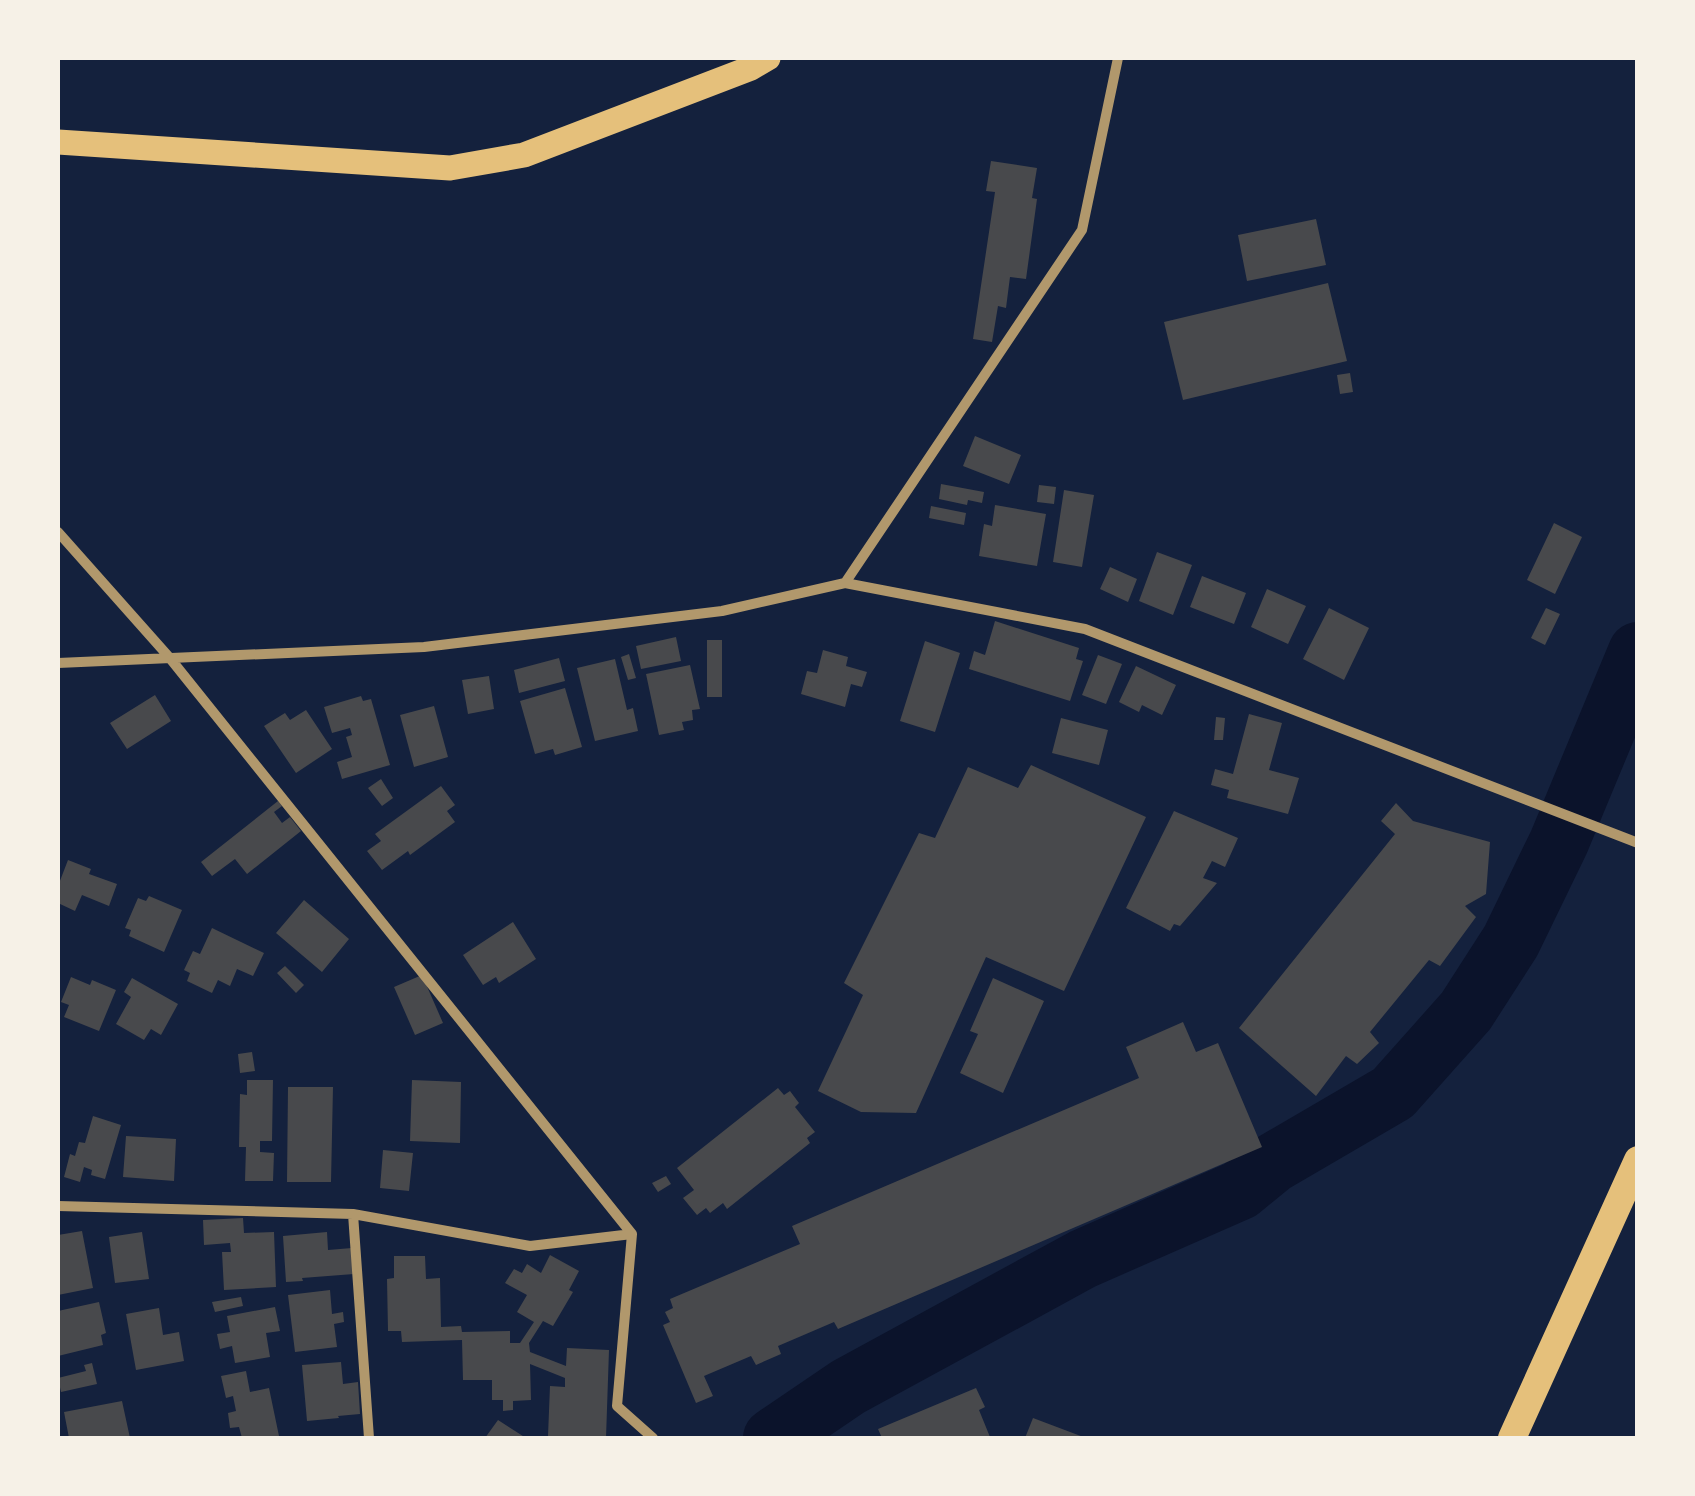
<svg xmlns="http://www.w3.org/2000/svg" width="1695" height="1496" viewBox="0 0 1695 1496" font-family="Cabin,sans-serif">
	<rect width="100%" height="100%" fill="#14213d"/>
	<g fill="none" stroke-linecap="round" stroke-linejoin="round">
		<path stroke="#0b132b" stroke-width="60" d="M773,1438L848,1387L1083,1259L1240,1190L1273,1163L1393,1093L1466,1011L1511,941L1559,842L1638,652"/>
	</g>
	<path fill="#48494c" d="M991,161L1037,168L1032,198L1037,199L1026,279L1010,277L1006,308L998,306L992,342L973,339L995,192L986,191Z
		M1316,219L1326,265L1247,281L1238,235Z
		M1328,283L1347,361L1183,400L1164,322Z
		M1350,373L1353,392L1340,394L1337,375Z
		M975,436L1021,455L1009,484L963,466Z
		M941,484L984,492L982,503L968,500L967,505L939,499Z
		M1039,485L1056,487L1054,504L1037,502Z
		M1064,490L1094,495L1082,567L1053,562Z
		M995,505L1046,514L1037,566L979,556L984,524L992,526Z
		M931,506L966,513L964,525L929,518Z
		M1554,523L1582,537L1555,594L1527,580Z
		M1157,552L1192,565L1173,615L1139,601Z
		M1110,567L1137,579L1128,602L1100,589Z
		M1202,576L1246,593L1234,624L1190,607Z
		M1267,589L1306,606L1288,644L1251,627Z
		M1329,608L1369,628L1344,680L1303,659Z
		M1546,608L1560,614L1545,645L1531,638Z
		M995,621L1079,648L1076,659L1083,661L1070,701L969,669L974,651L985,655Z
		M676,637L681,661L641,669L636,646Z
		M707,640H722V697H707Z
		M925,641L960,653L935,732L900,721Z
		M823,650L848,657L846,666L867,672L862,687L851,684L845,707L801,694L807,671L817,673Z
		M629,654L636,678L628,680L621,657Z
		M1098,655L1122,664L1106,704L1082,695Z
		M559,658L565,681L519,693L514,670Z
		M615,659L627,710L633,708L638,731L595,741L577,668Z
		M690,665L700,709L692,710L693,720L682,722L684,730L659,735L646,674Z
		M1136,666L1176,685L1162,715L1142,705L1139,712L1119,702Z
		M489,676L494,709L468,714L462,680Z
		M565,688L582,747L555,755L553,749L535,754L520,701Z
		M155,695L171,721L127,749L110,723Z
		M361,696L363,701L371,699L390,765L342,779L337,762L352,757L346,737L352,735L350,728L332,733L324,707Z
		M434,706L448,757L414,767L400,715Z
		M306,710L332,749L296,773L264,726L285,713L290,720Z
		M1249,714L1282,723L1269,770L1299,778L1288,814L1227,798L1229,790L1211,785L1215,769L1233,774Z
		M1216,717L1225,718L1223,740H1214Z
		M1061,718L1108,730L1099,765L1052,753Z
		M1031,765L1146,817L1064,991L986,957L916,1113L861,1112L818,1091L863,995L844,983L919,833L935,838L968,767L1018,788Z
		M381,779L393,798L382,806L368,788Z
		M441,786L455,805L447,811L455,822L410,855L408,851L382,870L367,851L381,841L375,834Z
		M278,801L282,806L274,812L282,823L290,817L301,831L247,874L235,859L212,876L201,862Z
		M1396,803L1413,821L1490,842L1486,894L1465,906L1476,917L1440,966L1429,960L1370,1032L1379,1043L1357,1064L1346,1056L1316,1096L1239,1028L1395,834L1381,821Z
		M1174,811L1238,838L1225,867L1212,861L1203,878L1217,883L1180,926L1174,924L1170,931L1126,908Z
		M68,860L91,869L89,874L117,884L109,906L82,895L75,911L58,903V886Z
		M149,896L182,910L164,952L129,936L131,930L125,928L138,898L146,901Z
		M304,900L349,939L322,972L276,933Z
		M513,922L536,959L499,983L496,977L483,985L463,955Z
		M212,928L264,953L253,976L237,969L230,986L218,980L212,993L187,981L190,973L184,970L193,951L200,954Z
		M285,966L304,985L296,993L277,973Z
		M422,975L443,1023L415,1035L394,987Z
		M71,977L90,985L92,980L116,990L99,1031L64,1017L69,1005L61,1002Z
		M132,978L178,1004L161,1035L151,1029L144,1040L116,1024L131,997L124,992Z
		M993,978L1044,1001L1003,1093L960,1073L978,1034L970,1031Z
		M1183,1022L1196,1052L1218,1043L1262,1147L838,1329L834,1322L778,1346L781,1354L756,1365L751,1356L704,1376L713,1396L696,1403L663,1325L670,1322L665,1312L673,1308L670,1299L800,1244L792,1226L1139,1078L1126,1047Z
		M252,1052L255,1071L240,1073L238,1054Z
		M247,1080H273L272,1141H260V1152L274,1153L273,1181H245L246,1147H239L240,1094L247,1095Z
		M412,1080L461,1082L460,1143L410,1141Z
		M288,1087H333L331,1182H287Z
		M778,1088L784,1095L790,1091L799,1103L795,1107L815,1132L807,1138L810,1143L727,1209L723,1203L710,1213L706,1208L697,1215L683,1198L694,1190L677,1168Z
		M93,1116L121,1125L105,1179L91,1175L92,1170L84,1167L80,1182L64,1177L70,1154L75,1156L79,1142L85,1143Z
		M126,1136L176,1139L174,1181L123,1177Z
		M383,1150L413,1153L409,1191L380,1188Z
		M666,1176L671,1184L658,1192L652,1183Z
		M243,1218L244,1233L274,1232L276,1287L224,1290L222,1252H231L230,1243L204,1245L203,1220Z
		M82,1231L93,1288L58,1295V1235Z
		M142,1232L149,1279L115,1283L109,1237Z
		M327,1232L328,1250L352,1248L354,1274L302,1278L303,1281L286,1282L283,1236Z
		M550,1255L579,1271L569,1290L573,1292L553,1326L543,1321L529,1343L530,1352L566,1366L567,1348L609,1350L606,1438L548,1436L550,1386L565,1387V1378L530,1364L531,1400L513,1401V1410L503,1411V1400H492V1380H463L462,1340L402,1342L401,1331H388L387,1279L394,1278V1256H425L426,1279L440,1278L441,1327L461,1326L462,1332L510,1331V1343H520L534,1322L517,1312L527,1295L505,1283L514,1269L522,1273L527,1264L541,1273Z
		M330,1290L332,1314L343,1312L344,1322L334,1324L337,1347L295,1352L288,1295Z
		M241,1297L243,1306L215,1312L212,1302Z
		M99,1302L106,1333L101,1335L103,1345L58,1356V1311Z
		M275,1307L280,1331L266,1333L270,1357L235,1363L232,1346L220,1349L217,1334L230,1332L227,1316Z
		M159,1308L163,1335L179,1332L184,1361L136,1370L126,1314Z
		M341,1362L343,1384L358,1382L360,1414L338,1416L339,1418L307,1421L302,1365Z
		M92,1363L97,1384L61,1392L58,1378L86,1371L84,1365Z
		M246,1371L250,1392L269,1388L279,1436L242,1438L239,1427L230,1428L228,1413L236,1411L233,1396L226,1398L221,1376Z
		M976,1388L985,1407L979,1410L990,1437L882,1438L878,1429Z
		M122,1401L130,1438H69L64,1412Z
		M1033,1418L1086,1438H1025Z
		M498,1420L526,1438H485Z"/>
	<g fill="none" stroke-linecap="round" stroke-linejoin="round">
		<path stroke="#b1986c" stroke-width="10" d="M58,532L169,657L632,1234L617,1406L653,1438
			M845,583L1082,230L1118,58
			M58,663L424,647L722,611L845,583L1085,629L1638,843
			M58,1206L353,1214L530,1246L632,1234
			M353,1214L369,1438"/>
		<path stroke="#e5c07b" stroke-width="25" d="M58,142L450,168L524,155L751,68L768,58"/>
		<path stroke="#e5c07b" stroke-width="28" d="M1512,1438L1638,1160"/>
	</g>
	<rect width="1695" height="1496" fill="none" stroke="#f6f1e7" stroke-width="120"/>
</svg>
